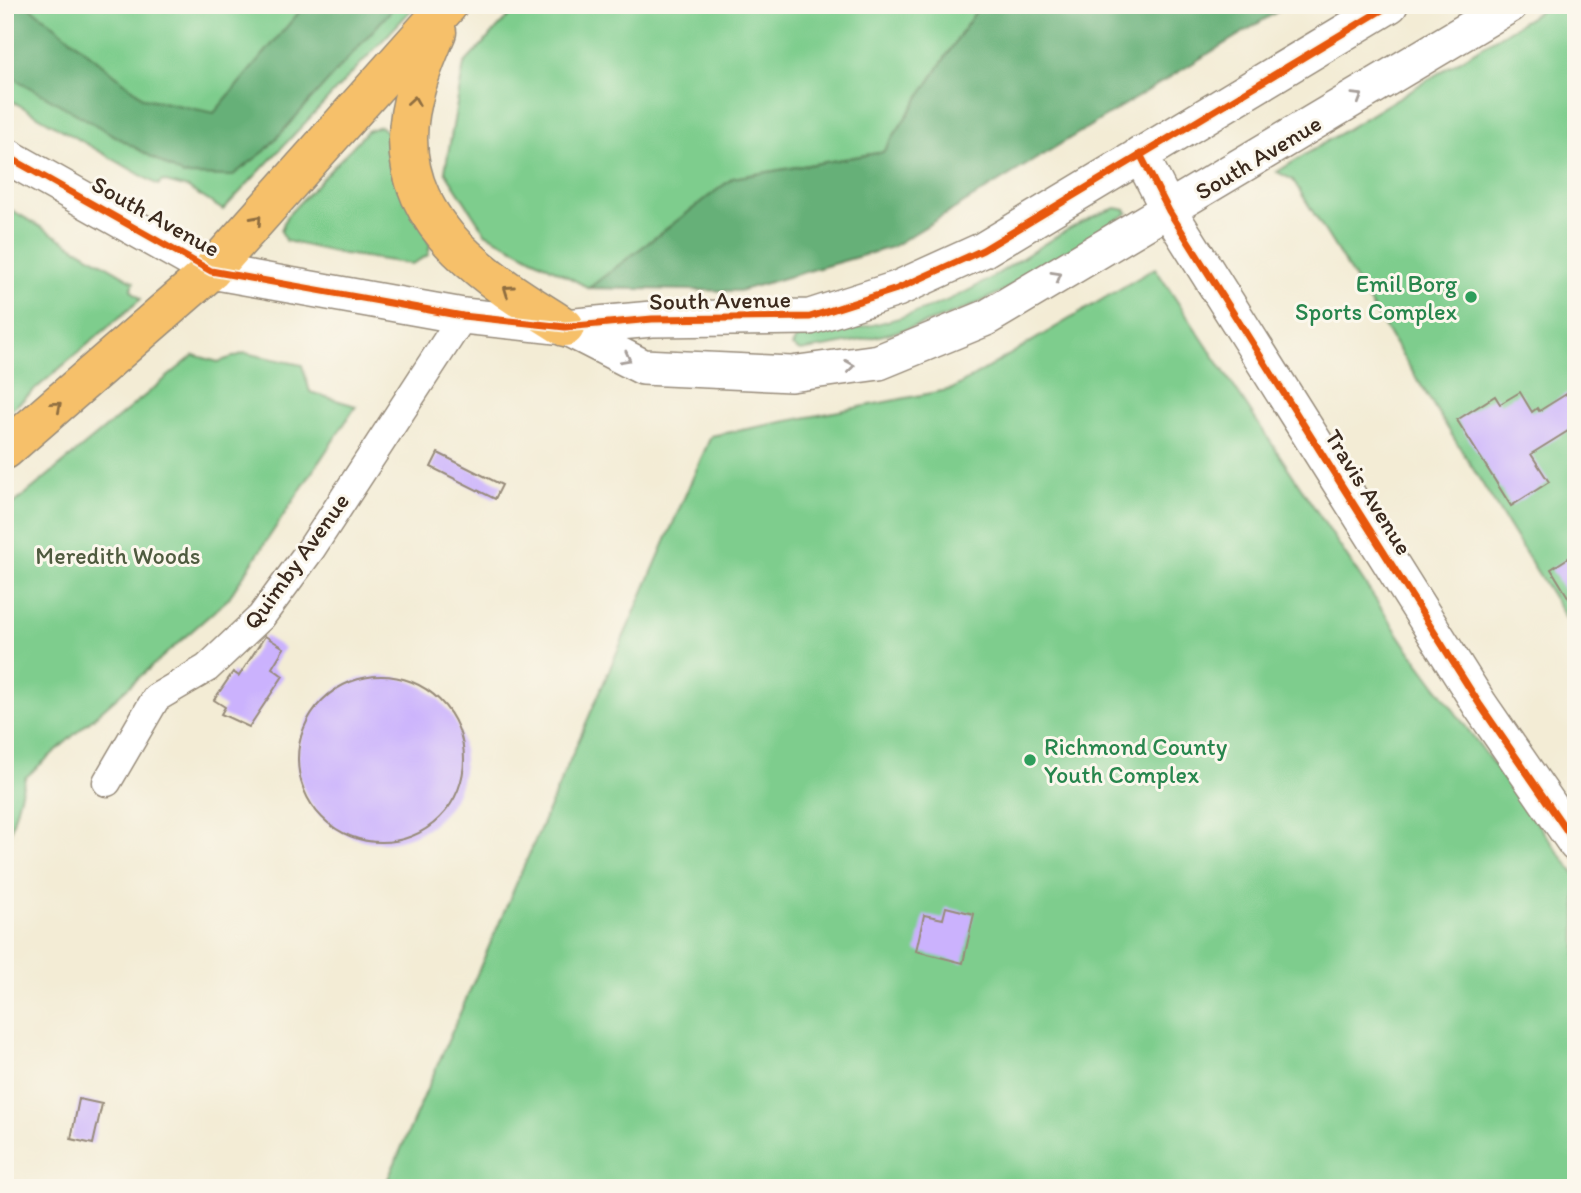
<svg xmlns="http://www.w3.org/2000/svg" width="1581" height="1193" viewBox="0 0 1581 1193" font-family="Itim,sans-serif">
	<rect width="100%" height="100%" fill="#fbf7ec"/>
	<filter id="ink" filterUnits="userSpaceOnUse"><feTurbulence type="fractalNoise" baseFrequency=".0143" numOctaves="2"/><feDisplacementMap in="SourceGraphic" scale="14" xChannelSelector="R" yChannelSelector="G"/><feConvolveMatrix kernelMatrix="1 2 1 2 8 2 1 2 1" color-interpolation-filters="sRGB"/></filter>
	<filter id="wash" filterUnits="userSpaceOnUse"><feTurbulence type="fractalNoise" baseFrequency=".00686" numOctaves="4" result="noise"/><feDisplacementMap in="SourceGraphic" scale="28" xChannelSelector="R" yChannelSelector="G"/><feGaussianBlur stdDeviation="1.57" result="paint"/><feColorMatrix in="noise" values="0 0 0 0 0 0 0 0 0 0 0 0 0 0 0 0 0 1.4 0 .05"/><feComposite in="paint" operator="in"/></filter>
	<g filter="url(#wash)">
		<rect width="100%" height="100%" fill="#f3ecd5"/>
		<path fill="#7ecd8d" stroke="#5c7c56" stroke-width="2" d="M5,5H416L223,210L188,188L162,181L158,185L5,97Z
			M519,5H980L883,152L733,178L589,288L485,233L445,171L464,64Z
			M1550,5H1576V634L1293,180L1277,172Z
			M380,126L390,135L430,245L428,255L412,264L343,254L286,241L281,231L286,217L367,131Z
			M5,206L134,282L131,290L141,299L5,415Z
			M1116,208L1126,210L1128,213C1081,242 1035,276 985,300C927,328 863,341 800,351L792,346L797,337C862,331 929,314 986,281C1028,256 1069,223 1116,208Z
			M1155,268L1405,644L1576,876V1188H384L711,436L952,389Z
			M245,353L302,365L310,392L356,406L228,599L25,778L5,851V511L194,355L218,362Z"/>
		<path fill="#66b078" stroke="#506d4b" stroke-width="2" d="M5,5H26L45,18L144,98L214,113L305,5H396L265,151L232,176L183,175L5,73Z
			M980,5H1288L892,247L739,291L589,288L733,178L883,152Z"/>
		<g id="blocks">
			<path fill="#cbb2fd" d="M1576,388V426L1531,454L1549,482L1511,506L1457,420L1495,396L1500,404L1520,392L1532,412L1537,408L1539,411Z
				M438,453L502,485L495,499L431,467Z
				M1576,553V610L1551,569Z
				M265,636L284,648L272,668L283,676L249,727L221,714L225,707L214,700L233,672L239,676Z
				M298 759a83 83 0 1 1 166 0a83 83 0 1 1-166 0Z
				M946,907L974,914L963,963L916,951L924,915L943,919Z
				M79,1099L102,1104L93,1144L71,1139Z"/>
		</g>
	</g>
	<g filter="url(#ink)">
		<use href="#blocks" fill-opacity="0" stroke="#978b7a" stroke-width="2"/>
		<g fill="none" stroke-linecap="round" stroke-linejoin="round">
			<g stroke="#978b7a" stroke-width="31">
				<path id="minor" d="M107,782L156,698L207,668L261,617L311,549L463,316"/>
			</g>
			<g stroke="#978b7a" stroke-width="38">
				<path id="tertiary" d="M1140,154L1169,211L1480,705L1576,844
					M5,155L211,271L463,316L565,327L652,319L810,317L897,289L983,250L1390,5
					M565,327L643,367L791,374L879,362L986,318L1510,5"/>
			</g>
			<g stroke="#978b7a" stroke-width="41">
				<path id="motorway" d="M437,32C423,65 408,102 408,139C408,232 496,284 565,327
					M5,450L211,271L448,5"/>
			</g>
			<use href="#minor" stroke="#fff" stroke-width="28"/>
			<use href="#tertiary" stroke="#fff" stroke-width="35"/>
			<use href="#motorway" stroke="#f6c06b" stroke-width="38"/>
			<g stroke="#fbf7ec" stroke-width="11">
				<path id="cycleway" d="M1140,154L1169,211L1480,705L1576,844
					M5,155L211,271L463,316L565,327L652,319L810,317L897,289L983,250L1390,5"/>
			</g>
			<use href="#cycleway" stroke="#e8590c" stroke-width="7"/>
		</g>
		<defs><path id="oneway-chevron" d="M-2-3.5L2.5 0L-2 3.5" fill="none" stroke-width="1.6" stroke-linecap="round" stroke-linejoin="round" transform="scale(1.75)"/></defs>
		<g stroke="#a79f9a">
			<use href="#oneway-chevron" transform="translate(1358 97) rotate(-31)"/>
			<use href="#oneway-chevron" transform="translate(1057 276) rotate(-30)"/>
			<use href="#oneway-chevron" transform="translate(626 358) rotate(28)"/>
			<use href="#oneway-chevron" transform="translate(850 366) rotate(-8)"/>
		</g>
		<g stroke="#8f6e41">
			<use href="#oneway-chevron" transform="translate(414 101) rotate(-81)"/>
			<use href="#oneway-chevron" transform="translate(257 220) rotate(-48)"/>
			<use href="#oneway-chevron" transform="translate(508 290) rotate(-145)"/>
			<use href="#oneway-chevron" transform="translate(57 406) rotate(-41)"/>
		</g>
	</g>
	<g fill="#2e9e5b" stroke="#fbf7ec" stroke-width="2.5">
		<circle cx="1471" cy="297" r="7"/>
		<circle cx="1030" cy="760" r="7"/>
	</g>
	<g text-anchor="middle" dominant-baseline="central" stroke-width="6" stroke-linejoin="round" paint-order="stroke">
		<g font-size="24" fill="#3b2a1e" stroke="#fbf7ec">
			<text transform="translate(1258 157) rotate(-31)">South Avenue</text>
			<text transform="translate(156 216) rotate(29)">South Avenue</text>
			<text transform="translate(720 300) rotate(-1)">South Avenue</text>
			<text transform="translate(1369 492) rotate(58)">Travis Avenue</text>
			<text transform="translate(296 561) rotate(-54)">Quimby Avenue</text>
		</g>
		<g font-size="24" fill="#27864d" stroke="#fbf7ec" text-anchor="end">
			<text x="1457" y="283">Emil Borg<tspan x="1457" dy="28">Sports Complex</tspan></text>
			<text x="1044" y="746" text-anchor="start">Richmond County<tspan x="1044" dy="28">Youth Complex</tspan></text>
		</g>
		<g font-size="24" fill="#4f5b3f" stroke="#fbf7ec">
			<text x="118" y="555">Meredith Woods</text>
		</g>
	</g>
	<rect width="1581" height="1193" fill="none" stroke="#fbf7ec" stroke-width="28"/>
</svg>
